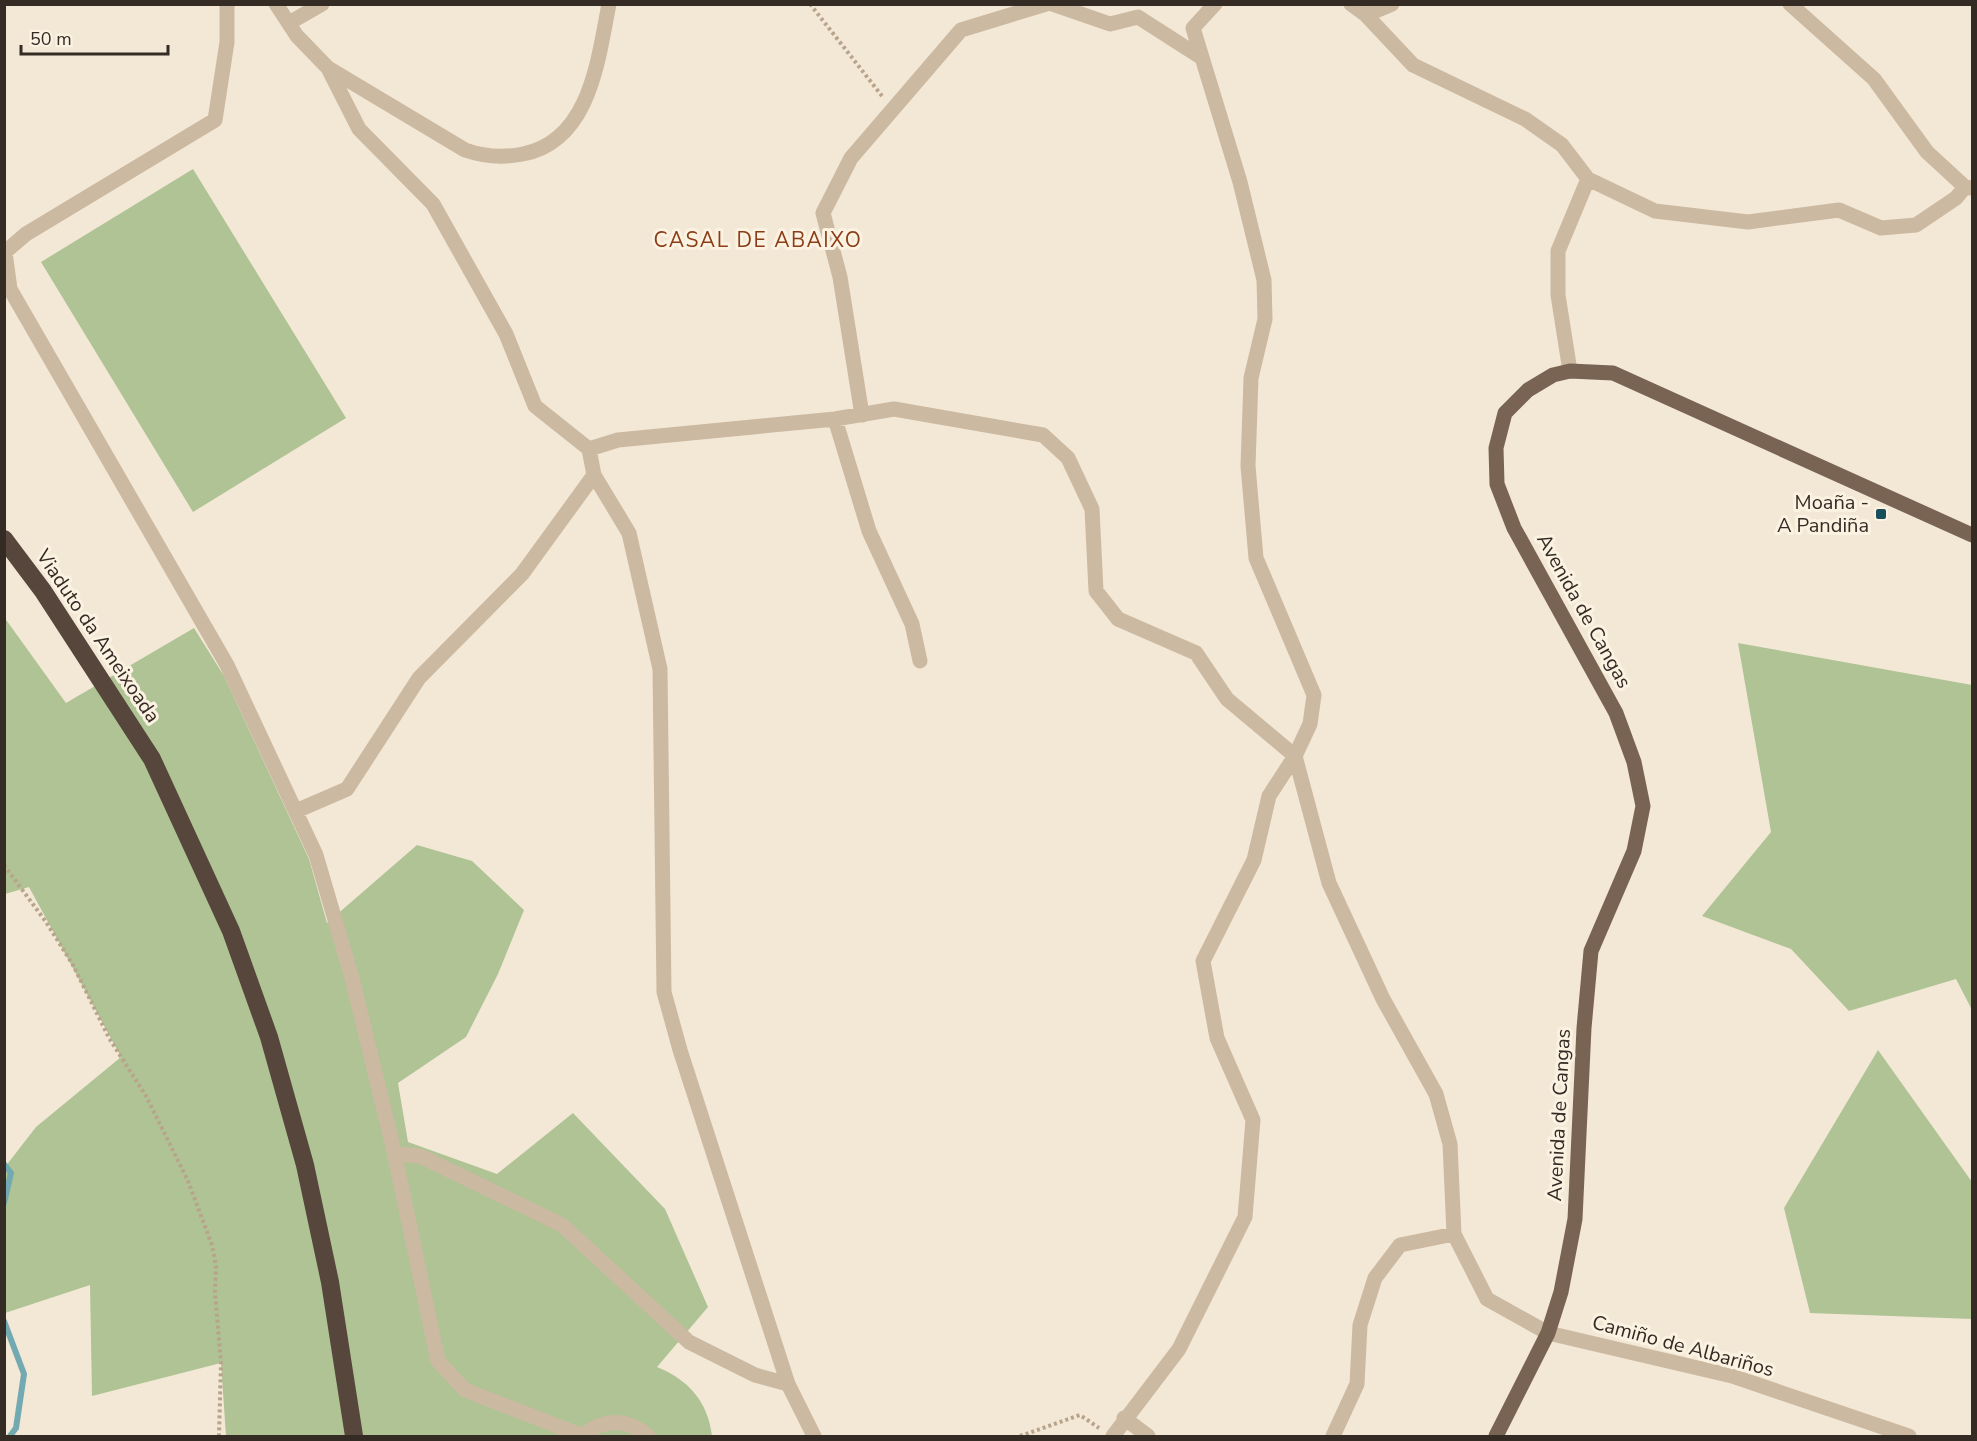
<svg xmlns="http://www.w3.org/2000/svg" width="1977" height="1441" viewBox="0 0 1977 1441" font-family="'Nunito Sans',sans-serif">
	<rect width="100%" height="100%" fill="#f3e8d6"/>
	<path fill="#afc395" d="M193,169L346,418L193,512L41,262Z
		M4,617L66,703L194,628L224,676L309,859L327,923L417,845L472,861L524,910L498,974L466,1037L398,1083L408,1142L497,1174L573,1113L665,1209L708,1307L657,1367C689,1380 708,1402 712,1436H226L221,1363L92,1396L90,1285L5,1313V1167L36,1127L121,1057L29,887L5,894Z
		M1738,643L1972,685V1010L1956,979L1849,1011L1791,949L1702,916L1771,832Z
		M1878,1050L1972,1182V1319L1810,1313L1784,1208Z"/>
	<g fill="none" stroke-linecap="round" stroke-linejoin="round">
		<path stroke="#73aab2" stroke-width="6" d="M4,1164L11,1173L4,1203
			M4,1321L24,1374L16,1428L10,1436"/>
		<path stroke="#b8a38b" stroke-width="4" stroke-dasharray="3 3" stroke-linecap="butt" d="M810,4L882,96
			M4,865L46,922L73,965L109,1038L146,1096L188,1181L212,1245L216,1266L215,1292L221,1363L219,1436
			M1020,1436L1080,1415L1099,1428"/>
		<path stroke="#ccb9a1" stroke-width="15" d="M227,4V42L215,120L26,234L5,252L10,289L227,665L316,855L352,978L393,1147L438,1361L465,1390L583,1436
			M276,4L297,36L328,68L465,150C485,157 503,158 523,154C590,141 598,60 609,4
			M1052,4L1110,24L1138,17L1202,58
			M1215,4L1193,28L1240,182L1264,280L1265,319L1251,378L1248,466L1256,558L1314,695L1310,724L1295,756L1329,883L1383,999L1436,1094L1450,1144L1454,1234L1487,1299L1548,1333L1732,1376L1909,1436
			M1351,4L1366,15L1413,65L1525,119L1562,145L1588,179L1558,251V295L1570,371
			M1790,4L1874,79L1927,152L1965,187L1972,188
			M1366,15L1392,4
			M289,23L322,4
			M328,68L359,129L433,204L506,334L535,406L589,449L594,475L629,533L660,669L664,992L680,1050L788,1384L814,1436
			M1588,179L1655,211L1748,222L1839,210L1881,228L1916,225L1956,198L1965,187
			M862,415L840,277L823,213L851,158L961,30L1046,4
			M835,419L869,531L912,624L920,661
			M589,449L618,440L835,419L894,409L1043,435L1068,458L1092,509L1096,591L1118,619L1196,653L1227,699L1295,756L1269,796L1254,860L1203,961L1217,1038L1253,1120L1245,1217L1179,1349L1113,1436
			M296,811L347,789L419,678L522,574L594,475
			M395,1154L420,1156L562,1225L689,1342L755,1375L788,1384
			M1124,1418L1148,1436
			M582,1436C604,1418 627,1418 648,1436
			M1333,1436L1357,1384L1360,1325L1375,1278L1400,1245L1454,1234"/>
		<path stroke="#796454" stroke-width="15" d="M1496,1436L1548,1333L1561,1292L1575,1219L1584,1028L1591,951L1634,851L1643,806L1634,762L1616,713L1514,528L1497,484L1496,448L1505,413L1528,390L1553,375L1570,371L1613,373L1972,535"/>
		<path stroke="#57463b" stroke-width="18" d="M4,539L43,591L152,759L231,931L269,1037L305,1165L330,1282L354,1436"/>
	</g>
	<rect fill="#174f5a" stroke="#fbf2e2" stroke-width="2" x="1875" y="508" width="12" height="12" rx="3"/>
	<g text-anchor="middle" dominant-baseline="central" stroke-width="6" stroke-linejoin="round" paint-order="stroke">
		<g font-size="20" fill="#352b25" stroke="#fbf2e2" text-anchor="end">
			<text x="1869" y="502">Moaña -<tspan x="1869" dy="23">A Pandiña</tspan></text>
		</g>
		<g font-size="20" fill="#352b25" stroke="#fbf2e2">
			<text transform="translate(1584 611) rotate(61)">Avenida de Cangas</text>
			<text transform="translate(98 636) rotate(56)">Viaduto da Ameixoada</text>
			<text transform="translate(1559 1115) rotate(-87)">Avenida de Cangas</text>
			<text transform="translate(1683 1346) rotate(15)">Camiño de Albariños</text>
		</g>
		<g font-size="21" letter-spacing="1.5" fill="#8b3d17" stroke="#fbf2e2">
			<text x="758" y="240">CASAL DE ABAIXO</text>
		</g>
	</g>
	<rect width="1977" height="1441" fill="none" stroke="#352b25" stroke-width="12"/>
	<path d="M21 45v9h147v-9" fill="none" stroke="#352b25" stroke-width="3"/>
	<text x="30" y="45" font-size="18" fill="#352b25" stroke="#fbf2e2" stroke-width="4.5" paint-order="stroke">50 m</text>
</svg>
